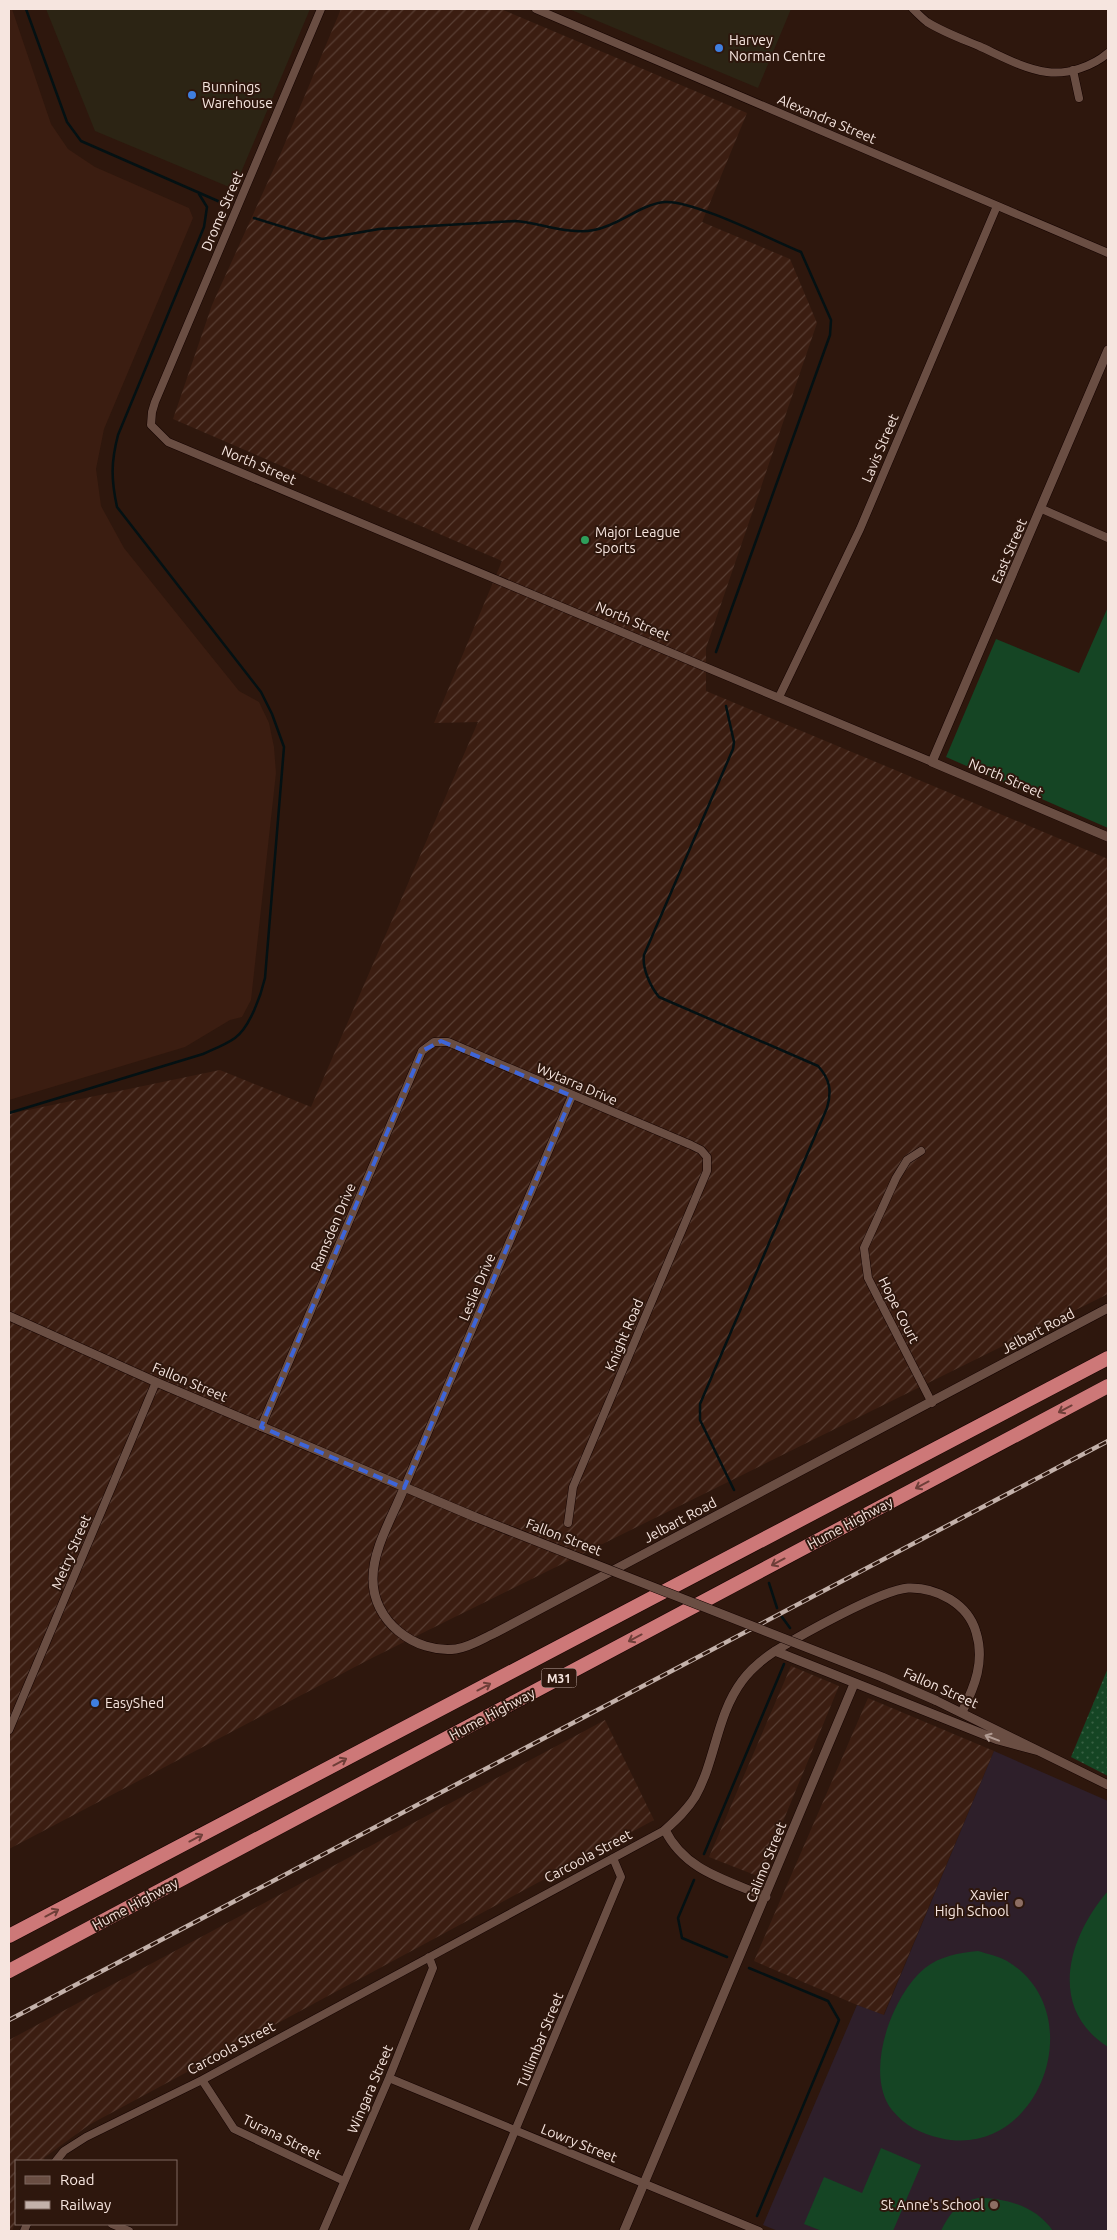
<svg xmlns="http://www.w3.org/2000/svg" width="1117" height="2240" viewBox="0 0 1117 2240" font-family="Ubuntu,sans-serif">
	<defs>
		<pattern id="industrial-furrows" width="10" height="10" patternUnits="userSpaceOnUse" patternTransform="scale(1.25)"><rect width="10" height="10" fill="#3b1d11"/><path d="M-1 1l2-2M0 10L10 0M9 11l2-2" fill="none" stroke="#583e33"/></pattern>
		<pattern id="green-dots" width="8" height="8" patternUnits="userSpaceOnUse" patternTransform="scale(1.25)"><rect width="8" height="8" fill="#154524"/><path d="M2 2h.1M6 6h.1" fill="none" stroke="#386043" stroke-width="1.8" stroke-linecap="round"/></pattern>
	</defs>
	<rect width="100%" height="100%" fill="#2e170d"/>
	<path fill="#2c2414" d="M46,9H310L234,189L95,131Z
		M569,9H791L758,88Z"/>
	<path fill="url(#industrial-furrows)" d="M341,9H501L747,113L702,222L790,259L817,323L706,648V691L1108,859V1294L372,1658L9,1849V1114L220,1070L311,1107L478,722L434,723L502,561L173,419L212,305L280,155Z
		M791,1666L839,1686L760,1877L709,1857Z
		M868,1698L994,1751L883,2016L754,1961Z
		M605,1720L654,1820L89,2125L45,2157L43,2161H16V2221L12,2231H9V2040Z"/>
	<path fill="#2e1f2a" d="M994,1751L1108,1801V2231H778L763,2225L857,2005L884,2015Z"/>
	<path fill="#3b1d11" d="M9,9H12L51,124L68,149L95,167L189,208L193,218L104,429L96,469L101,506L124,548L239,691L259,702L269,723L274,747L276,773L251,1000L242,1017L230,1020L185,1047L9,1100Z"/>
	<path fill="url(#green-dots)" d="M1108,1668V1776L1071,1757Z"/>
	<path fill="#154524" d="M1108,607V828L946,757L996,639L1079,673Z
		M1108,1891V2047C1047,2008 1068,1937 1108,1891Z
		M978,1951C988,1954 998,1956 1007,1961C1094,2013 1038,2162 940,2138C921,2134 904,2125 892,2110C863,2073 892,1995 925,1968C940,1956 959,1953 978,1951Z
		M881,2148L921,2165L893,2231H822L804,2224L824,2177L862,2193Z
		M978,2198C1006,2198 1036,2206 1053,2231H941C950,2213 957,2203 978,2198Z"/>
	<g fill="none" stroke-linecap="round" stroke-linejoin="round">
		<path stroke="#041113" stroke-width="2.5" d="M26,9L67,122L81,141L227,205
			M254,218L322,239L379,229L515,221C541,223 569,235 594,230C619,226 640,204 665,202C693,200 772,240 801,252L831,320L830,335L716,652
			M726,706L734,742L733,749L644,955C642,968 650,986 659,997L818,1066C830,1079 832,1091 827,1108L700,1404V1420L734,1490
			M9,1113L203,1054C214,1049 225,1045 235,1038C250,1027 261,995 265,978L284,747L272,714L261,692L117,507C111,479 111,462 118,435L204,227L207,207L199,194
			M769,1583L777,1608
			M782,1617L790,1628
			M704,1854L784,1664
			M694,1880L678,1918L682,1938L727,1957
			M749,1968L828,2001L839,2020L757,2216"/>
		<g stroke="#150300" stroke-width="9">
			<path id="minor" d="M321,9L155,402L152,412L151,425L168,442L932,762
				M536,9L1108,253
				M913,9C917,13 922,18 927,22C943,32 962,39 979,46C1001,56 1024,69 1047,72C1068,75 1093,66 1108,53
				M1073,70L1079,98
				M1042,509L1108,538
				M779,697L860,529L997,206
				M921,1151L907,1160L896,1178L864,1248L868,1278L932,1403
				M261,1427L422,1051L434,1042H448L691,1145L701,1150L707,1157V1171L573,1487L568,1523
				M404,1488L572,1096
				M9,1730L156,1382
				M389,2078L759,2231
				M202,2080L234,2129L344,2181
				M56,2161L64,2151L86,2137L202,2080L665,1830
				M112,2224L129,2231
				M24,2231L27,2224
				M323,2231L389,2078L433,1968L429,1957
				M473,2231L621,1877L613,1858"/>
		</g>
		<g stroke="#150300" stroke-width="10">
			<path id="tertiary" d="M1108,350L932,762L1108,837
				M9,1316L156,1382L475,1517
				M404,1488C393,1516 373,1548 373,1578C372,1621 415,1654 456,1649C470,1647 482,1639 495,1633L1108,1308
				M775,1651L998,1740L1039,1751
				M935,1700L1108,1785
				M766,1897C727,1880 685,1871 665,1830C676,1820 687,1810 695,1797C716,1760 716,1716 742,1681C750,1670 763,1659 775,1651C801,1635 881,1590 908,1588C937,1587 968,1604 976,1632C985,1661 975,1686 962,1712
				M624,2231L854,1684"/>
		</g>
		<g stroke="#150300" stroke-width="15">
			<path id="motorway" d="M9,1936L1108,1358
				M9,1971L1108,1386"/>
		</g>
		<use href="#minor" stroke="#6a4e43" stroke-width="8"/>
		<use href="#tertiary" stroke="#6a4e43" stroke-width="9"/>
		<use href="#motorway" stroke="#cd7878" stroke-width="14"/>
		<g stroke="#c3b1aa" stroke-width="4.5">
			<path id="rail" d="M9,2020L1108,1441"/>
		</g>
		<use href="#rail" stroke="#2e170d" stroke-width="2.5" stroke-dasharray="8" stroke-linecap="butt"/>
		<g stroke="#150300" stroke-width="10" stroke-linecap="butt">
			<path id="tertiary-bridge" d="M475,1517L882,1677L935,1700"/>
		</g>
		<use href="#tertiary-bridge" stroke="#6a4e43" stroke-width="9"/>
	</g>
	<defs><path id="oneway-shaft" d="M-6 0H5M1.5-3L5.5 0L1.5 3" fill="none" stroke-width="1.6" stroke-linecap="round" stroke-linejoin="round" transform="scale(1.25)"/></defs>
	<g stroke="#6e3e38">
		<use href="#oneway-shaft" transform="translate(1065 1409) rotate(152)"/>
		<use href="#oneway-shaft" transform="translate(922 1485) rotate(152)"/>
		<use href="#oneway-shaft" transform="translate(778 1562) rotate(152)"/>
		<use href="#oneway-shaft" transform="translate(635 1638) rotate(152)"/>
		<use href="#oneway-shaft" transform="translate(484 1687) rotate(-28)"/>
		<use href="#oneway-shaft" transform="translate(340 1762) rotate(-28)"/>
		<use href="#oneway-shaft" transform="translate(196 1838) rotate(-28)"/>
		<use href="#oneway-shaft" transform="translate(52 1913) rotate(-28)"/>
	</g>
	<use stroke="#b09a91" href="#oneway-shaft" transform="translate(992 1738) rotate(-159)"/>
	<path fill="none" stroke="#3e65d9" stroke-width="4" stroke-dasharray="10 6" stroke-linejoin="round" d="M441,1041L572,1096L404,1488L261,1427L422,1051Z"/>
	<g fill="#3f7fe0" stroke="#2e170d" stroke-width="2">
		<circle cx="719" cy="48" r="5"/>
		<circle cx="192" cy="95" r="5"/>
		<circle cx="95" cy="1703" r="5"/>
	</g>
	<circle fill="#2e9e5b" stroke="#2e170d" stroke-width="2" cx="585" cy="540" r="5"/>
	<g fill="#8d6e63" stroke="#2e170d" stroke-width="2">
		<circle cx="1019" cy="1903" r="5"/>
		<circle cx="994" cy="2205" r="5"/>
	</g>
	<g text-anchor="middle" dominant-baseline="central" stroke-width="4" stroke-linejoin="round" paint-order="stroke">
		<rect fill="#2e170d" stroke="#baa7a0" stroke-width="1" x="541.5" y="1668.5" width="35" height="19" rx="4"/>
		<g font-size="12" font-weight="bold" fill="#f6e5df">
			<text x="559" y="1678">M31</text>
		</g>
		<g font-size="14" fill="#f6e5df" stroke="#2e170d" text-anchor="start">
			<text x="729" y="40">Harvey<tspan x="729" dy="16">Norman Centre</tspan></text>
			<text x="202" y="87">Bunnings<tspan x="202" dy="16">Warehouse</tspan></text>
			<text x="595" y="532">Major League<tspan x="595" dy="16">Sports</tspan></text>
			<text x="105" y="1703">EasyShed</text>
			<text x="1009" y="1895" text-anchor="end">Xavier<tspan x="1009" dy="16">High School</tspan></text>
			<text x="984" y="2205" text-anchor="end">St Anne's School</text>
		</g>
		<g font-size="14" fill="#f6e5df" stroke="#2e170d">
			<text transform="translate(827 119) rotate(23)">Alexandra Street</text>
			<text transform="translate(222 211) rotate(-67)">Drome Street</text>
			<text transform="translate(880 448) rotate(-67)">Lavis Street</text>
			<text transform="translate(259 465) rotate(23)">North Street</text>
			<text transform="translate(1009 551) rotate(-67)">East Street</text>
			<text transform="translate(633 621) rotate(23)">North Street</text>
			<text transform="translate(1006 778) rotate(23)">North Street</text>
			<text transform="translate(577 1084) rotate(23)">Wytarra Drive</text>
			<text transform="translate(333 1227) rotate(-67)">Ramsden Drive</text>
			<text transform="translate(477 1287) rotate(-67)">Leslie Drive</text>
			<text transform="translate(899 1310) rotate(63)">Hope Court</text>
			<text transform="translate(1038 1331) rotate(-28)">Jelbart Road</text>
			<text transform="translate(624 1335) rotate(-67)">Knight Road</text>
			<text transform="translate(190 1382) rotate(23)">Fallon Street</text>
			<text transform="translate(680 1520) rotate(-28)">Jelbart Road</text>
			<text transform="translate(850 1523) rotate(-28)">Hume Highway</text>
			<text transform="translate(564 1537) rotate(21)">Fallon Street</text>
			<text transform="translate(71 1552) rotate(-67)">Metry Street</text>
			<text transform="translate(941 1688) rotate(24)">Fallon Street</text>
			<text transform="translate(492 1714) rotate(-28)">Hume Highway</text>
			<text transform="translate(588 1856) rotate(-28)">Carcoola Street</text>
			<text transform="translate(766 1862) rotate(-68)">Calimo Street</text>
			<text transform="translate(135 1904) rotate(-28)">Hume Highway</text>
			<text transform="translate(540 2040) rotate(-68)">Tullimbar Street</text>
			<text transform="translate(231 2048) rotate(-28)">Carcoola Street</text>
			<text transform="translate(370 2089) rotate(-67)">Wingara Street</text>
			<text transform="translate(282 2137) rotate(26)">Turana Street</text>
			<text transform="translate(579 2143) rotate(22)">Lowry Street</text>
		</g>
	</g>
	<rect width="1117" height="2240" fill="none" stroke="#f6e5df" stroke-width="20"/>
	<rect x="15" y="2160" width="162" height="65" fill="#2e170d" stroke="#7e6961"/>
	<rect x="25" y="2176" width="25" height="8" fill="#6a4e43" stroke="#7e6961"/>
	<text x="60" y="2185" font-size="15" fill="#f6e5df">Road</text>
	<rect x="25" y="2201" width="25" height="8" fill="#c3b1aa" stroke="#7e6961"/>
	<text x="60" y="2210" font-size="15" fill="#f6e5df">Railway</text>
</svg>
